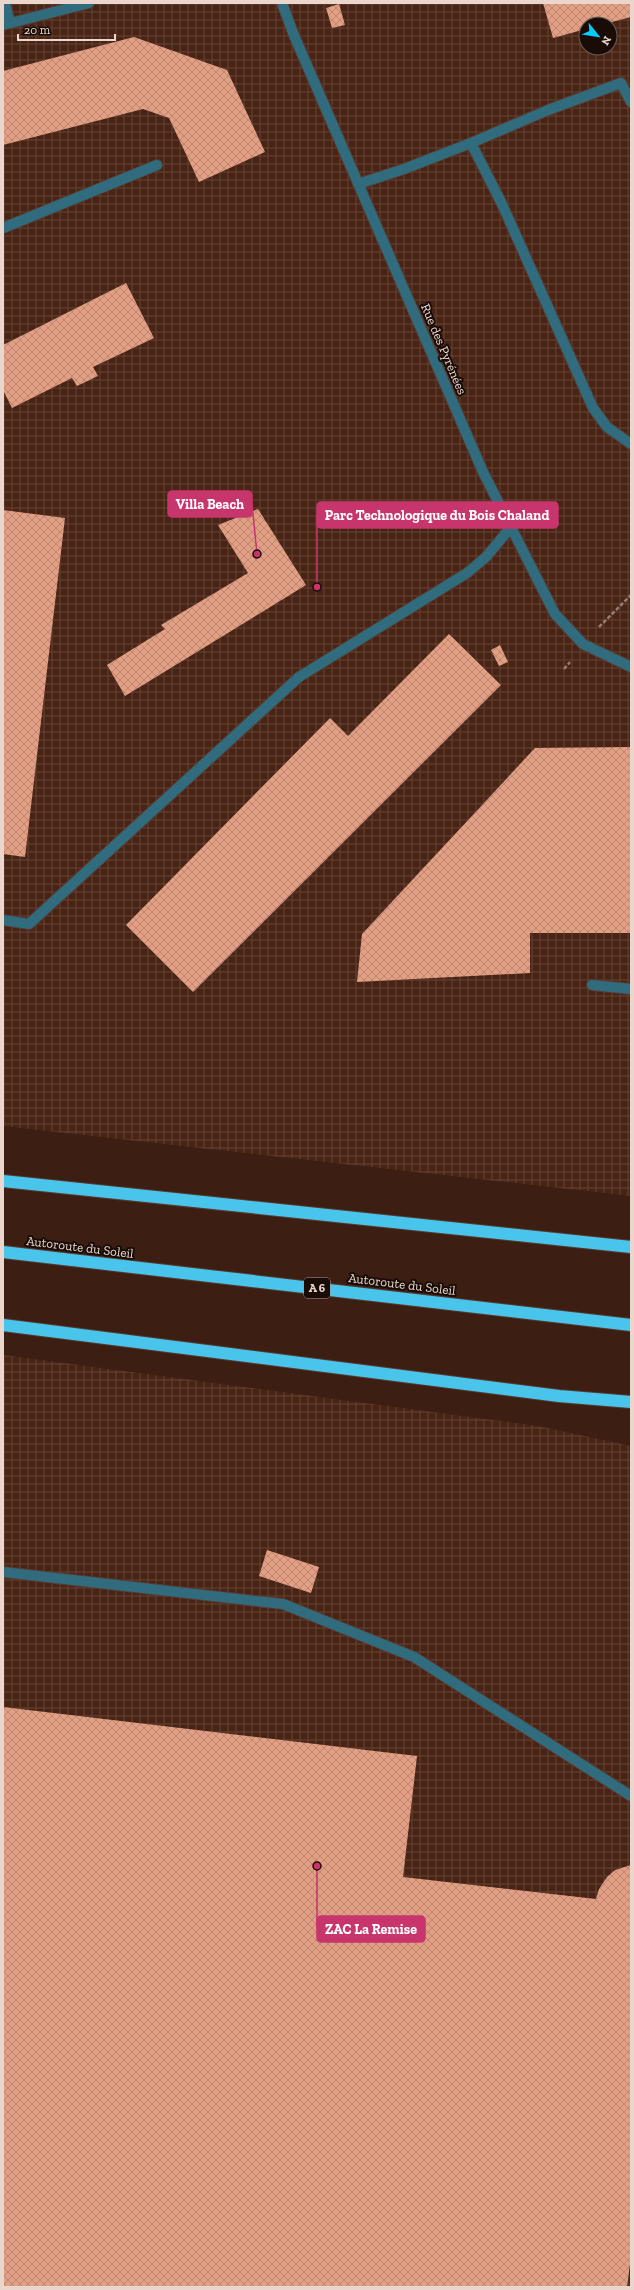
<svg xmlns="http://www.w3.org/2000/svg" width="634" height="2290" viewBox="0 0 634 2290" font-family="'Zilla Slab',serif">
	<defs>
		<pattern id="industrial-grid" width="8" height="8" patternUnits="userSpaceOnUse"><rect width="8" height="8" fill="#492415"/><path d="M0 4h8M4 0v8" fill="none" stroke="#634336"/></pattern>
		<pattern id="building-cross-hatch" width="8" height="8" patternUnits="userSpaceOnUse"><rect width="8" height="8" fill="#e39f83"/><path d="M0 0l8 8M0 8l8-8" fill="none" stroke="#bc8772"/></pattern>
	</defs>
	<rect width="100%" height="100%" fill="#3c1e12"/>
	<path fill="url(#industrial-grid)" fill-rule="evenodd" d="M3,3H631V1196L3,1126ZM586,24H610V48H586Z
		M3,1355L538,1426L631,1446V2287H3Z"/>
	<path fill="url(#building-cross-hatch)" d="M543,3H631V17L604,24H586V29L553,38Z
		M339,4L345,25L332,28L326,8Z
		M134,37L227,70L265,152L199,182L169,118L143,109L3,145V71Z
		M126,283L154,338L93,367L98,376L77,386L72,378L12,408L3,390V345Z
		M258,509L306,585L125,696L107,665L165,629L161,625L248,573L218,525Z
		M3,510L65,518L25,857L3,854Z
		M449,634L501,685L193,992L126,925L330,718L348,736Z
		M500,645L508,662L499,666L491,650Z
		M631,747V933H530V973L357,982L362,934L535,748Z
		M267,1550L319,1567L311,1593L259,1576Z
		M3,1707L417,1756L403,1877L596,1899L599,1889L607,1877L615,1870L631,1865V2256L627,2287H3Z"/>
	<g fill="none" stroke-linecap="round" stroke-linejoin="round">
		<g stroke="#583b30" stroke-width="12">
			<path id="minor" d="M5,3L10,23
				M282,3L293,33L483,472L555,614L583,644L631,667
				M3,25L89,3
				M471,143L548,110L621,83L631,102
				M358,184L404,169L471,143L502,204L593,408L607,427L631,444
				M3,228L157,165
				M3,920L29,924L299,677L467,573L486,557L511,527
				M592,985L631,989
				M3,1572L283,1604L414,1657L631,1796"/>
		</g>
		<g stroke="#583b30" stroke-width="14">
			<path id="highway" d="M3,1181L631,1247
				M3,1252L631,1325
				M3,1325L559,1396L631,1402"/>
		</g>
		<path stroke="#967d73" stroke-width="2.5" stroke-dasharray="4 2" stroke-linecap="butt" d="M599,627L631,595
			M564,669L570,662"/>
		<use href="#minor" stroke="#316b7e" stroke-width="10"/>
		<use href="#highway" stroke="#49c5ec" stroke-width="12"/>
	</g>
	<g text-anchor="middle" dominant-baseline="central" stroke-width="4" stroke-linejoin="round" paint-order="stroke">
		<rect fill="#190c07" stroke="#ab9992" stroke-width="1" x="304" y="1278" width="26" height="20" rx="3"/>
		<g font-size="12" font-weight="bold" fill="#ead6cd">
			<text x="317" y="1288">A 6</text>
		</g>
		<g font-size="13" fill="#ead6cd" stroke="#190c07">
			<text transform="translate(444 349) rotate(67)">Rue des Pyrénées</text>
			<text transform="translate(80 1247) rotate(7)">Autoroute du Soleil</text>
			<text transform="translate(402 1284) rotate(7)">Autoroute du Soleil</text>
		</g>
	</g>
	<path fill="none" stroke="#c8346c" stroke-width="1.5" d="M257 554L252 504M317 587L317 515M317 1866L317 1929"/>
	<g fill="#c8346c" stroke="#190c07" stroke-width="1.5">
		<circle cx="257" cy="554" r="4"/>
		<circle cx="317" cy="587" r="4"/>
		<circle cx="317" cy="1866" r="4"/>
	</g>
	<g fill="#c8346c" stroke="#c8346c" stroke-width="1.5">
		<rect x="168" y="491" width="84" height="26" rx="4"/>
		<rect x="317" y="502" width="241" height="26" rx="4"/>
		<rect x="317" y="1916" width="108" height="26" rx="4"/>
	</g>
	<g font-size="14" text-anchor="middle" font-weight="bold" fill="#fff">
		<text x="210" y="509">Villa Beach</text>
		<text x="437" y="520">Parc Technologique du Bois Chaland</text>
		<text x="371" y="1934">ZAC La Remise</text>
	</g>
	<rect width="634" height="2290" fill="none" stroke="#ead6cd" stroke-width="8"/>
	<g transform="translate(598 36) rotate(120)"><circle r="19" fill="#190c07" stroke="#6d5d56"/>
	<path d="M0-3L7 15L0 10L-7 15Z" fill="#07cbf9"/>
	<text y="-6" font-size="11" font-weight="bold" text-anchor="middle" fill="#ead6cd">N</text>
	</g>
	<path d="M18 34v6h97v-6" fill="none" stroke="#ead6cd" stroke-width="2"/>
	<text x="24" y="34" font-size="12" fill="#ead6cd" stroke="#190c07" stroke-width="3" paint-order="stroke">20 m</text>
</svg>
